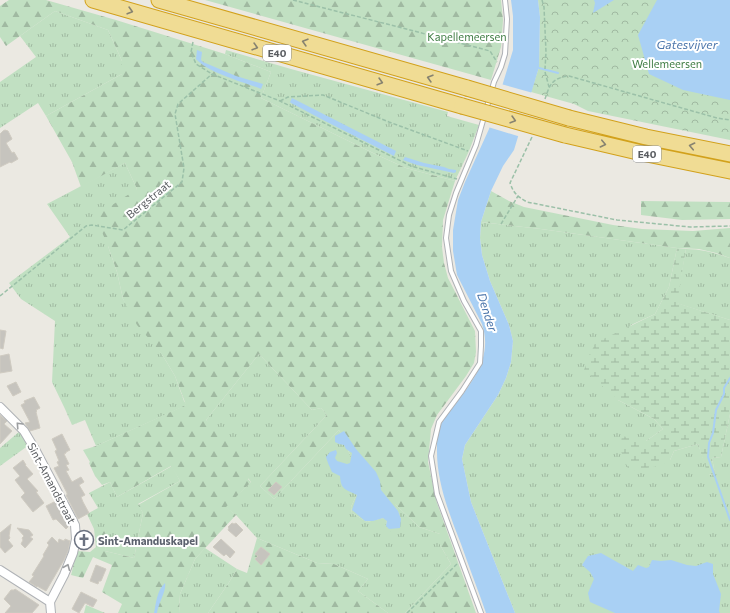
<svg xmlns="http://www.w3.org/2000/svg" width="730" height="613" viewBox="0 0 730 613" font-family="Commissioner,sans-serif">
	<defs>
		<pattern id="grass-tufts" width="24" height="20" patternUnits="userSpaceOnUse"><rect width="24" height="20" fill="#c1e0c2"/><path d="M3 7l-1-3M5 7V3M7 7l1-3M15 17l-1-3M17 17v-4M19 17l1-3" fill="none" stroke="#a0b9a1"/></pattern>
		<pattern id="forest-firs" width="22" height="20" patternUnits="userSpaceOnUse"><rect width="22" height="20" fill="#c1e0c2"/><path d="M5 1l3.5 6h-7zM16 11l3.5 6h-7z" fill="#a0b9a1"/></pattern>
		<pattern id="wetland-marsh" width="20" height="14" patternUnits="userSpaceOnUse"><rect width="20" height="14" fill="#c1e0c2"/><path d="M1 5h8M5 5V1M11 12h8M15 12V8" fill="none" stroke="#a0b9a1"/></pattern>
		<pattern id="park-crowns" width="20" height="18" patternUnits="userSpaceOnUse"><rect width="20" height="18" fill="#c1e0c2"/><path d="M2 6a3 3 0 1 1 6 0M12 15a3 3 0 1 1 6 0" fill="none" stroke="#a0b9a1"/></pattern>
	</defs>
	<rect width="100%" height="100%" fill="#ebe9e2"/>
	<path fill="url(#grass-tufts)" d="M55,11L108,30L122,61V74L46,116L38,103L0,128V82L36,57L20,36Z
		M226,50L291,69L448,112L447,116L479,125L469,151L455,181L406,168L375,154L261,98L271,72L225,54Z
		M125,163L137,189L108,246L117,272L123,299L163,356L175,376L184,401L187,405L96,446L85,420L72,425L65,409L52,382L55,321L21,299L9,283L70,237L47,204Z
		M481,222L541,229L677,248L669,287L655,314L631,325L618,400L654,419L663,429L646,441L670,460L674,451L698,444L709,475L715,474L712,458L721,457L730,414V613H515L471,502L462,459L465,445L498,395L506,378L511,362L513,341L509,325L490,281L482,255L480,238Z
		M686,249C702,249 715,253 730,258V320L676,303Z
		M259,354L312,410L321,408L327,415L260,486L274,499L339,430L352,459L357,494L351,507L352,513L367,522L383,518L387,520L386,526L401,519L394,503L419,527L440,534V545L451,564L405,613H388L358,591L368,579L334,564L317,563L257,538L236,515L225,507L251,482L206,420Z
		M20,431L29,445L0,466V448Z
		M172,466L180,481L138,504L143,513L134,558L105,551L106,529H94L87,514L98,508L89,493L110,482L117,497Z
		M205,548L237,569L228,584L208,613H179L180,594L195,559Z"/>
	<path fill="url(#forest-firs)" d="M9,0H46L116,20L225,54L271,72L261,98L375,154L406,168L455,181L443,220L442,247L444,263L448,278L475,331L476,352L474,363L466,376L437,415L431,429L428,462L437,503L476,613H405L451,564L440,545V534L419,527L395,504L401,519L400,530L396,533L390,531L386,526L387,520L383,518L367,522L352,513L351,507L357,494L341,488L338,474L352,459L339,430L274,499L260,486L327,415L321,408L312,410L259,354L206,420L257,470L248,479L251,482L226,507L236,515L195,559L180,594L179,613H118L122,604L102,592L112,565L93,557L83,578L71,575L77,551L90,552L96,547L94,529H106L105,551L134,558L143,513L138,505L180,481L171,466L117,497L110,482L102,485L95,476L89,463L90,462L83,450L96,446L186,405L175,376L163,356L151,341L137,325L123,299L117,272L108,246L95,216L137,189L125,163L81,187L72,162L46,116L122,74V61L108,30L55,11L6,46L0,37V6Z
		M205,0H501L503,20L501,47L491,80Z
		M491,191L509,201L524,207L613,225L642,229L693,231L730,228V258L716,253L699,249L677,248L541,229L481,222Z
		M641,201L730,202V219L682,220L641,215Z
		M257,538L317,563L334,564L368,579L358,591L388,613H208L228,584L237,569L247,573Z
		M86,605L105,613H84Z"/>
	<path fill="url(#wetland-marsh)" d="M677,248L686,249L677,303L730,320V414L721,457L712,458L715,474L708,475L698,444L674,451L670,460L659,466L629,471L620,449L622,436L646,441L663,429L654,419L618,400L584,370L595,343L655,314L669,287Z"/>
	<path fill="url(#park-crowns)" d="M538,0H730V140L588,111L574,104L531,92L539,67L540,17Z"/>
	<path fill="#a9d0f4" d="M511,0H538L540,17L539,67L514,150L503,166L491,191L481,222L480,238L482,255L490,281L509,325L513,341L511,362L506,378L498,395L465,445L462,459L471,502L515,613H486C478,590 469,567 461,544C449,513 436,481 437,447C437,442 437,437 438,432C441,422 447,414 454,406C473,381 493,357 482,324L457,275L453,251V230L458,200L465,182L489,129L513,50V16Z
		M594,0H614L593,13L595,3Z
		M657,0H730V100L683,90L649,74L638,35Z
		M197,50L202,52L201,60L203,62L236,76L263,84L261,89C244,82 208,73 196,59Z
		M292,98L396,151L394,156L325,121L291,103L290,102Z
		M405,157L424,163L444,167L449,169L456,170V172L454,173L417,165L403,160Z
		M344,431L356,449L376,472L380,481L381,490L398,511L401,519L400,528L389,529L386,526L387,521L383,518L373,521H365L352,510L357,495C345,489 341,490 340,476L332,472L328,463L326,457L330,452L336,450L337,453L335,458L337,461L347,464L350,463L352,453L346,449L344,445L339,444L335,442V436Z
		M601,553L633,571L638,565L646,568L649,567L652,560L661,561L671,560L687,565L696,566L707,562L713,564V574L721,594L719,611L720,613H615L590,602L588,593L594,579L590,572L582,565L588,556Z
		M165,583C167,590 158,604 157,613H154C156,603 157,590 165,583Z"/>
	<path fill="#ebe9e2" d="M501,84L533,93L521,137L488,127Z"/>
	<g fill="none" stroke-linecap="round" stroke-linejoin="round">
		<path stroke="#a9d0f4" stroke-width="2" d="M539,68L558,73
			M730,378L724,388V394L716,410L713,433L709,443L708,457L730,520"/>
	</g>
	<path fill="#c6c4be" stroke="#cfcbc1" d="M5,130L8,131L12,139L6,143L12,153L14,152L18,159L11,163L10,162L0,167V133V134L3,131Z
		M0,330L6,331L3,349L0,348Z
		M9,354L12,371L0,373V356Z
		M16,382L21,392L13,396L7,386Z
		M34,397L40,408L36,410L37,411L36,412L40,428L30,431L25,423L30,422L21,405L25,403L24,401Z
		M0,415L7,421L4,424L12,431L0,444Z
		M62,434L70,450L66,452V453L64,454L69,464L66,465L69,470L66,471L72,482L81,477L84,482L79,485L85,495L81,497L83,502L89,513L78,519L66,495H67V493L54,468L59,466L57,462L59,461L55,451L57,450L52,439Z
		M23,460L26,465H25L33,474L27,479L38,491L36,492L44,503L33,512L21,497L25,493L15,480L20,476L13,468Z
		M276,482L282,487L274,495L268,490Z
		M56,501L69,526L66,529L56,519L53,520L46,506Z
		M232,523L234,524L236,523L243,530L236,537L228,530L229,528L228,527Z
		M11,524L9,536L10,538L8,540L13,546L5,553L0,547V533Z
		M17,528L29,530L33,535L30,537L33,539L25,548L21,544L23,540L22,538L24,536Z
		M52,537L58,543L59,539L64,541L65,539L70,541L68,551L64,560L46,591L37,586V587L29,582L34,576L32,575L44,556L43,555L49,545L47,543Z
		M81,537H87L92,540L87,542H81Z
		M221,539L235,552L230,558L226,554L224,556L213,547Z
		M261,547L270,554L261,565L255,559L258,556L255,554Z
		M96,565L106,569L101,581H99L98,584L90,581Z
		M15,589L39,605L32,613H5L11,606L4,599L11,590H14Z
		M81,592L97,600L93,607L85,603L79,613L72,609Z"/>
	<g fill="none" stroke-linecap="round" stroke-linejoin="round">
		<g stroke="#afb2b6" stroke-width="6">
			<path id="service" d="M481,613L437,494L431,456L439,422L462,391L480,363L481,346V331L464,301L451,271L446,238L449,215L456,193L476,145L494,82L501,67L505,54L507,19L505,0"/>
		</g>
		<g stroke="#afb2b6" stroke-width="10">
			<path id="minor" d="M0,407L24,431L36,451L75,525L76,539L73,553L64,575L50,602L51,613
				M0,570L50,602"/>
		</g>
		<g stroke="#d2a11b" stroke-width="17">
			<path id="motorway" d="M93,0L462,106
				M159,0L467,88
				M569,118L646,137L730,154
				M565,135L642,153L730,171"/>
		</g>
		<path stroke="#9bc0a8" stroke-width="1.5" stroke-dasharray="4 2" stroke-linecap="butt" d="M293,0L410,30L490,51L497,62
			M542,0L544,7L546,52L545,69
			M193,42L191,52L196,64L212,74L280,101L411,166L457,179
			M545,72L549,87
			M545,99C550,84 552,78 569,76L717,118L730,120
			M280,101L288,97L323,95L389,122L468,151
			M532,137L510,183C514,194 517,196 527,202L617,220L690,227L730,226
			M501,224L518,196
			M0,296L86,226L92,225L123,230L182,182L184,168L175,114L178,104L212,74
			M407,613L457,564"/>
		<use href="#service" stroke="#fff" stroke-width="4"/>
		<use href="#minor" stroke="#fff" stroke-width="8"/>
		<use href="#motorway" stroke="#f0dc94" stroke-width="15"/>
		<g stroke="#d2a11b" stroke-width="17" stroke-linecap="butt">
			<path id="motorway-bridge" d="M467,88L569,118
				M462,106L565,135"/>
		</g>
		<use href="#motorway-bridge" stroke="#f0dc94" stroke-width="15"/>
	</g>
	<defs><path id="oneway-chevron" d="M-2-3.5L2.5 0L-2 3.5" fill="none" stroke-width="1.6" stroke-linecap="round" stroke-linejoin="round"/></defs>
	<g stroke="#878370">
		<use href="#oneway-chevron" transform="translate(130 11) rotate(16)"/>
		<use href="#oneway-chevron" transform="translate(305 42) rotate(-164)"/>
		<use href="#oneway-chevron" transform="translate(255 47) rotate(16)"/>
		<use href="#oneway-chevron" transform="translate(430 78) rotate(-164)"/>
		<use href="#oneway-chevron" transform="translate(380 82) rotate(16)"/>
		<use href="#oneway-chevron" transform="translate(513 120) rotate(16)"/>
		<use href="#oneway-chevron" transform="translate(603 144) rotate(13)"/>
		<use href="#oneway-chevron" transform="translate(692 146) rotate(-168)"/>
	</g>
	<g stroke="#9c9ea0">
		<use href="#oneway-chevron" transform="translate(19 425) rotate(-133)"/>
		<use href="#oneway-chevron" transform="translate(67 567) rotate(-67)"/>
	</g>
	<defs>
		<g id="church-ring" transform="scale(1)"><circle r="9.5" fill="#fff" stroke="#6b7280" stroke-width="1.5"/><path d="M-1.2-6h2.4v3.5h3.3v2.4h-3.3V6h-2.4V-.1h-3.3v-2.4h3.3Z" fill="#6b7280"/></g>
	</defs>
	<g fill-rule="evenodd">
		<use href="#church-ring" x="84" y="540"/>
	</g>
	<g text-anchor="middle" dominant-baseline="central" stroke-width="4" stroke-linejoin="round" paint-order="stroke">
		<g fill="#fff" stroke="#8c8e90" stroke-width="1">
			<rect x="263" y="45" width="28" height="16" rx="3"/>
			<rect x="633" y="146" width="28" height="16" rx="3"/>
		</g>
		<g font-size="10" font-weight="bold" fill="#5a5d61">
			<text x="277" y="53">E40</text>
			<text x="647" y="154">E40</text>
		</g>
		<g font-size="11" fill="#3e7c43" stroke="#fff">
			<text x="467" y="36">Kapellemeersen</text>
			<text x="667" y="63">Wellemeersen</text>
		</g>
		<g font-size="11" fill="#5a5d61" stroke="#fff">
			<text transform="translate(148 199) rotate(-39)">Bergstraat</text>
			<text transform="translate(52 483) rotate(62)">Sint-Amandstraat</text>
		</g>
		<g font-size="11" font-weight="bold" fill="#5b616d" stroke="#fff" text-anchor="start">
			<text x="98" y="540">Sint-Amanduskapel</text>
		</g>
		<g font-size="12" font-style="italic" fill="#4c76ab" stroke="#fff">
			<text x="687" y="44">Gatesvijver</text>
			<text transform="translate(488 312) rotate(72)">Dender</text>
		</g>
	</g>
</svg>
